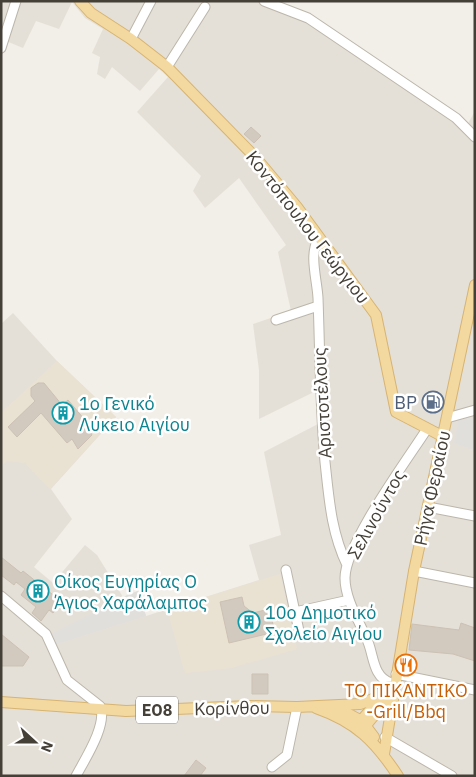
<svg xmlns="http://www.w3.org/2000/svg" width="476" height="777" viewBox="0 0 476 777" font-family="'IBM Plex Sans',sans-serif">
	<rect width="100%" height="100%" fill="#f2eee8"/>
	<path fill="#e5e0d7" d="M1,1H262L308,18L466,127L475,111V776H1V324L13,313L57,361L116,417L51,489L72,519L34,567L53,583L85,545L97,555L123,597L138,591L146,616L259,580L249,545L281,535L264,452L318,424L316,391L259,419V370L253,324L291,311L278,252L286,245L239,178L205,208L193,191L201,176L137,112L168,77L159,69L140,91L112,67L105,79L97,74L100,57L92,53L103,29L85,18L72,2L59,29L36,21L23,48L6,41L1,58Z"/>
	<path fill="#e9e2d3" d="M57,361L116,417L50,489L25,463L7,461L1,466V413Z
		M280,574L297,649L231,668L186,673L184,670L167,609Z"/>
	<path fill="#e1dfdc" d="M475,414V440L473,450L454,443L459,418Z
		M138,591L146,616L54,645L49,635L97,611L105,604Z"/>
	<path fill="#d2cabf" stroke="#ccc1b3" d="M251,127L261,136L254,143L244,134Z
		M38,383H44L62,405L68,400L90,426L88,428L92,435L78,449L72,439L67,443L41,413L17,437L8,427L35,401L31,396V388Z
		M1,557L21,573L23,571L62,602L53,613L49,610L41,621L32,613L36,607L21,595L25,589L16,582L14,585L1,575Z
		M242,597L244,606L253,613L269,609L275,632L229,643L220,602Z
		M461,623L475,628V661L453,654L409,650L412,624L459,630Z
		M1,634L29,657L23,666H1Z
		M252,674H268V694H252Z
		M196,760L206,768L200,776H184Z"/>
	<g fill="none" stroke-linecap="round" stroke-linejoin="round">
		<g stroke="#bcb6ab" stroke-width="11">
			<path id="minor" d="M264,1L308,18L456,118L475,137
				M131,39L151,1
				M1,48L16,1
				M167,67L205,7
				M318,239C309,256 317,279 318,298C320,353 320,407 325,462C329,498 331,532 347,565
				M276,320L318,306
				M447,418L475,410
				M428,507L475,516
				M286,570L299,631
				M414,571L475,583
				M1,596L46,634L67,680L100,706C108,724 85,759 76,776
				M295,612L349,600
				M396,674L475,690
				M391,683C373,677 374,657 368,642C360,622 345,600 345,578C345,544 407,460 427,429
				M385,737L452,776
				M272,767L287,755L297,707"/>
		</g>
		<g stroke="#d6b472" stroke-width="12">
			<path id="major" d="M80,1L91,13L131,39L167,67L256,158L297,207L376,315L396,412L442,436
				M1,702L126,711L250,706L297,707L360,704L373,699L389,686
				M335,707L362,721L374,737
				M316,708C356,722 375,741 398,776
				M357,725L382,697
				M362,730L391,695
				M384,754L414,571L475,285"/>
		</g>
		<use href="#minor" stroke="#fff" stroke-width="9"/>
		<use href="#major" stroke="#f3d8a0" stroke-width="10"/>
	</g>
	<defs>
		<g id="fuel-ring" transform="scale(1.125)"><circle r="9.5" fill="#fff" stroke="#5c6f8a" stroke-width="1.5"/><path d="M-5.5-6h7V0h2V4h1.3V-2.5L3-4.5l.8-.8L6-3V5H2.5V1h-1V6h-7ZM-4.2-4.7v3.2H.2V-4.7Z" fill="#5c6f8a"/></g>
		<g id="building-ring" transform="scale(1.125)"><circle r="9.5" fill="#fff" stroke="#0f9aa8" stroke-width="1.5"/><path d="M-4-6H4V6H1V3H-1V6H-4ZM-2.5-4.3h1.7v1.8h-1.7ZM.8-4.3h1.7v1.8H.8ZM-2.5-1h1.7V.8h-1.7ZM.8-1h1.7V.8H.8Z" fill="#0f9aa8"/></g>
		<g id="restaurant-ring" transform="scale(1.125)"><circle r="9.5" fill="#fff" stroke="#e8710a" stroke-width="1.5"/><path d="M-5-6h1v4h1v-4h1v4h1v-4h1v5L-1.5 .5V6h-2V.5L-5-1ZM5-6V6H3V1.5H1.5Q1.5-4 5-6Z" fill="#e8710a"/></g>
	</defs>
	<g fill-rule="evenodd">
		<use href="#fuel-ring" x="433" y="402"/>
		<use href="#building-ring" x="63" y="413"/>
		<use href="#building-ring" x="38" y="591"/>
		<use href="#building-ring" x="249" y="622"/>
		<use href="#restaurant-ring" x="406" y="665"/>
	</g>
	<g text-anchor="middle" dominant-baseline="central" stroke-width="5" stroke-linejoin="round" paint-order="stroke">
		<rect fill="#fff" stroke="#7c7973" stroke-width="1" x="136" y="696.5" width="42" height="27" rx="4"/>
		<g font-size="16" font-weight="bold" fill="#443f37">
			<text x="157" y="710">ΕΟ8</text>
		</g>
		<g font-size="18" fill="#443f37" stroke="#fff">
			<text transform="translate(308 227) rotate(52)">Κοντόπουλου Γεώργιου</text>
			<text transform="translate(322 403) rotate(-93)">Αριστοτέλους</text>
			<text transform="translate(432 488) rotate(-78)">Ρήγα Φεραίου</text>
			<text transform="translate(376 514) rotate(-61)">Σελινούντος</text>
			<text transform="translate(232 708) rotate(-1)">Κορίνθου</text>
		</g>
		<g font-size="18" fill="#4e5e75" stroke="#fff" text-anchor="end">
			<text x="417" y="402">BP</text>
		</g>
		<g font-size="18" fill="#0d838f" stroke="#fff" text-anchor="start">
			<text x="79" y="403">1o Γενικό<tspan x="79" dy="21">Λύκειο Αιγίου</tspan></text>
			<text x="54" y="581">Οίκος Ευγηρίας Ο<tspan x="54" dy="21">Άγιος Χαράλαμπος</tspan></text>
			<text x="265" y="612">10o Δημοτικό<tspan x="265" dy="21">Σχολείο Αιγίου</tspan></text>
		</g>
		<g font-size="18" fill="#c56008" stroke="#fff">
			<text x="406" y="690">ΤΟ ΠΙΚΑΝΤΙΚΟ<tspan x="406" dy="21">-Grill/Bbq</tspan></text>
		</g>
	</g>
	<rect width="476" height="777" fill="none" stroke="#443f37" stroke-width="5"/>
	<g transform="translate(35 742) rotate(111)" stroke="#ffffff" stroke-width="4" paint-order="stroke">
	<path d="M0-4L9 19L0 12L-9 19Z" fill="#443f37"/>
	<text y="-8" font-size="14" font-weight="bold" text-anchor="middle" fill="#443f37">N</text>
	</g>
</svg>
